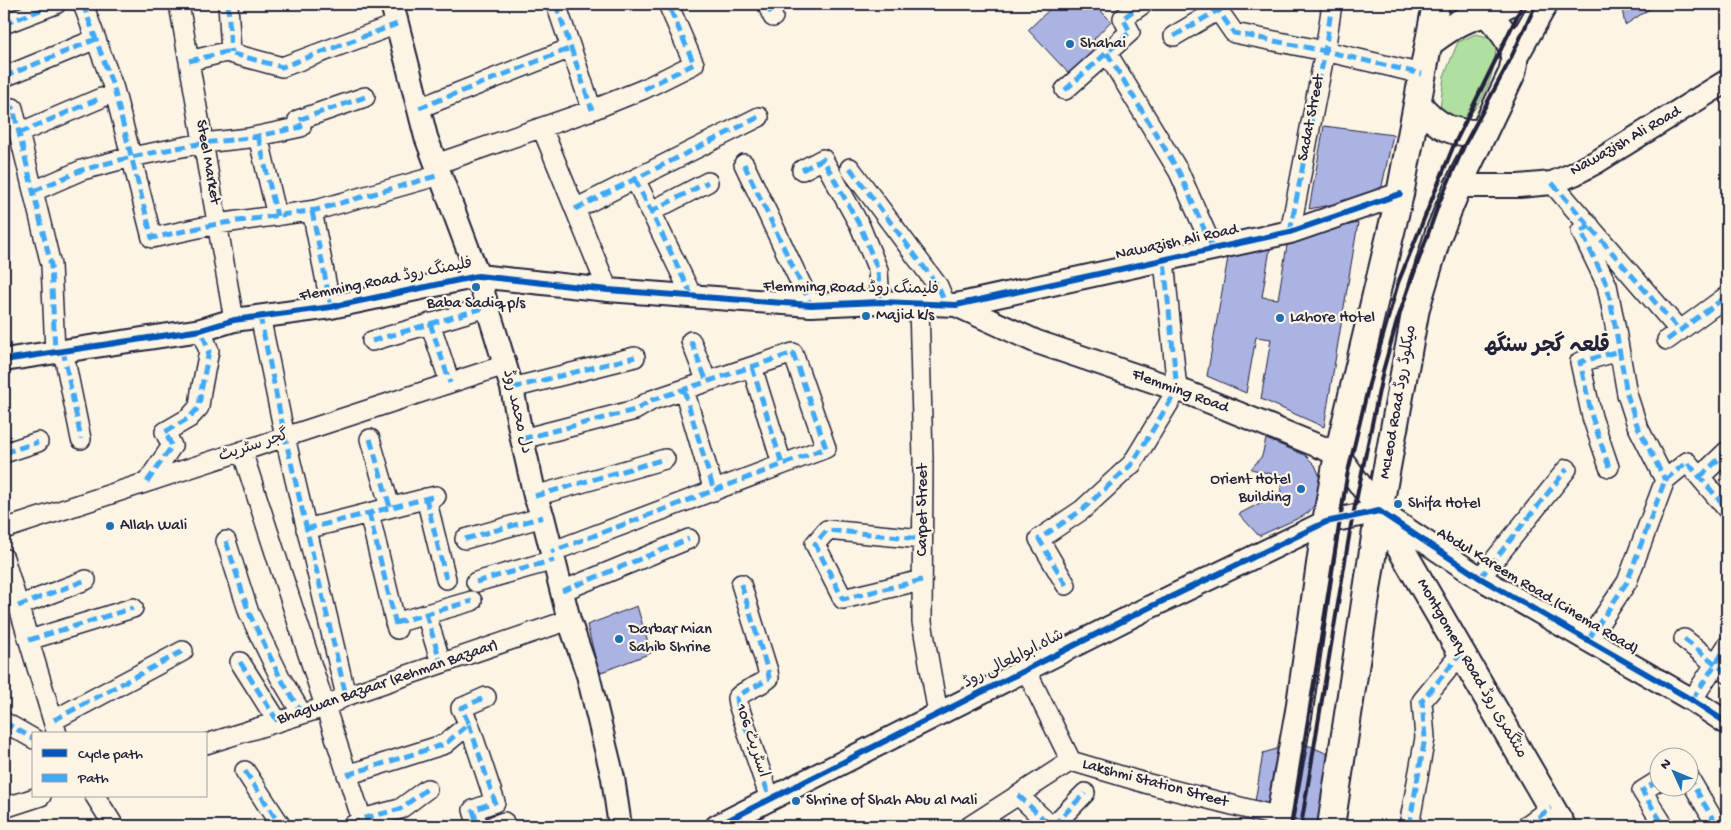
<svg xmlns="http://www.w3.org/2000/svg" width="1731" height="830" viewBox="0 0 1731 830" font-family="'Gochi Hand','Playpen Sans Arabic',sans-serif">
	<rect width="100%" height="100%" fill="#fcf5e5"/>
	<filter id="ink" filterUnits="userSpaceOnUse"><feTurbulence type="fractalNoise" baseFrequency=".02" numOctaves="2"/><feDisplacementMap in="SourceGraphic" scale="10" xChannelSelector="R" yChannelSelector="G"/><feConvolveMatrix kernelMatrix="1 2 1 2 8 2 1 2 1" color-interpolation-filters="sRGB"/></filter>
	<g filter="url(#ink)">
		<path fill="#b0e0a0" stroke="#69816e" d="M1476,34L1488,37L1496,46C1495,76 1484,101 1463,123L1439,118L1444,76L1458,42Z"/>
		<path fill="#abb3e3" stroke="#22223b" d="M1055,4H1094L1111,21L1094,39L1103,48L1072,77L1028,30Z
			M1621,4H1657L1625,25Z
			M1324,126L1393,135L1380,195L1309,209Z
			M1358,223L1324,427L1261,399L1271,339L1256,337L1246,393L1207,376L1229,252L1271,243L1262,297L1278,299L1288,239Z
			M1266,439L1305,455L1315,465L1321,479L1318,500L1309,512L1303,516L1259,536L1239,514L1281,492L1280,476L1251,469L1262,456Z
			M637,606L651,653L599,673L587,625Z
			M1300,744L1310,746L1343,761L1332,826H1251L1263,753L1290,745Z"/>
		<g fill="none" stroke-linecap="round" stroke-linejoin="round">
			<g stroke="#22223b" stroke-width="22">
				<path id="minor" d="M83,4L114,89L152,238L217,224L316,210L440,175
					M179,4L234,320
					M228,4L231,53
					M556,4L592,110
					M767,4L773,17
					M4,24L56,4
					M1174,36L1218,10L1234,33L1325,51L1422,74
					M1107,53L1179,172L1213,249
					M189,61L226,52L282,67L397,24
					M4,77L96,39
					M1065,90L1130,32L1123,18L1143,4
					M419,108L571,48
					M4,109L13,108L51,265L55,351
					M542,128L608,290
					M19,133L101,98
					M258,136L277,216
					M436,164L592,110L644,89L694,64L668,4
					M744,164L811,305
					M850,168L938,286L943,298V305
					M802,170L823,159L860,226L878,270L880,302
					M635,179L692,296
					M1552,183L1680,331
					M34,191L82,170L131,157L203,143L249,138L301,127L298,120L365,97
					M575,209L759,117
					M312,211L331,307
					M650,212L708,182
					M1590,226L1581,231L1607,285L1615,325L1627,394L1637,425L1665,480
					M1290,232L1325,51L1332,4
					M919,304L923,460L922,622L938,714
					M260,316L285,437L346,696
					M430,323L450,383
					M1667,340L1727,296
					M372,341L487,307
					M691,341L707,382
					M63,350L81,439
					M752,367L782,464
					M512,388L635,357
					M684,390L714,491
					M370,439L390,507
					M522,439L635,410L652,400L793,353L826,448L551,552
					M242,451L364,826
					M4,453L38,442
					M1609,467L1592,417L1580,362L1619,351
					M1700,477L1727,451
					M1665,480L1687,462L1727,509
					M147,482L172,446L165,432L189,418L199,407L201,391L209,351L201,330
					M535,496L665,459
					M426,498L446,579
					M369,513L397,629
					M4,529L505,365
					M306,529L436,496
					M465,539L543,517
					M226,541L249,613L280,677L302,714
					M4,558L57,734
					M1480,578L1567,469
					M922,580L843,599L815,544L827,530L922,539
					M476,582L554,560
					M741,584L768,671L769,678C759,687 746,688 737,698L738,704L770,799
					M1066,585L1039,539L1082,510L1132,464L1177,390L1164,260
					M562,591L689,539
					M18,606L86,580
					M426,614L441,663
					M395,623L472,601
					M1684,639L1727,673
					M29,640L133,608
					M1588,640L1627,582L1665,480
					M240,662L278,722
					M1026,670L1071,761L1145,783L1280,817
					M1692,700L1727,646
					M54,720L183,651
					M4,722L34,739
					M469,724L495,802L473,810L478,826
					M206,744L325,707L346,696L569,620
					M245,771L281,826
					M347,775L445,744L469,724L461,708L486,697
					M1688,776L1717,826
					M1658,781L1642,791L1664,826
					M1018,795L1051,826
					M95,796L114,826
					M4,808L41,796
					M352,826L362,819L400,809L427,789
					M493,826L504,822L505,826
					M970,826L1071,761
					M1053,826L1085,793
					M1409,826L1425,738L1422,701L1462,652
					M1526,826L1551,808"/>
			</g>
			<g stroke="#22223b" stroke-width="26">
				<path id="tertiary" d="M392,4L426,137L478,276L512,388L522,439L535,496L543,517L569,620L588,675L613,778L620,826
					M1458,186H1519L1552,183L1574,174L1598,161L1727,81
					M956,305L1037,342L1188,393L1338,454L1379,511
					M4,360L201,330L234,320L331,307L478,276L608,290L811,305L880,302L956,305L1290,232L1400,194
					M717,826L1148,608L1326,522L1379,511L1480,578L1692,700L1727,723"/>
			</g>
			<g stroke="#22223b" stroke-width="30">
				<path id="secondary" d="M1429,43C1442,33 1455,24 1470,18C1483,13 1496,11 1507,4
					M1514,57L1544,4
					M1418,104C1438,128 1452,134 1483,133
					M1379,511L1562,826
					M1278,826L1299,711L1326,522L1338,454L1400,194L1436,4
					M1331,826L1379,511L1416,308L1438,235L1458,186L1512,73C1513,68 1515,62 1514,57C1512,37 1491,19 1479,4"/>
			</g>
			<use href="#minor" stroke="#fcf5e5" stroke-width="19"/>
			<use href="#tertiary" stroke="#fcf5e5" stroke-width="22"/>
			<use href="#secondary" stroke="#fcf5e5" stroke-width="26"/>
			<path stroke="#22223b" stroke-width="4" d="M1291,826L1347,476L1369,384L1383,336L1398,283L1453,147L1523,4
				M1301,826L1351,525L1383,371L1397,321L1439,203L1465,144L1509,62L1536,4"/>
			<path stroke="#3fa9f5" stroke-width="5" stroke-dasharray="10 5" stroke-linecap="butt" d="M83,4L114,89L152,238L217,224L316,210L440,175
				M228,4L231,53
				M556,4L592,110
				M767,4L773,17
				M392,7L401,4
				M4,24L56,4
				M1174,36L1218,10L1234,33L1325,51L1422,74
				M1107,53L1179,172L1213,249
				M189,61L226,52L282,67L397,24
				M4,77L96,39
				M644,89L694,64L668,4
				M1065,90L1130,32L1123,18L1143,4
				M4,93L8,108
				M419,108L571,48
				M4,109L13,108L51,265L55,351
				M19,133L101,98
				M258,136L277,216
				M744,164L811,305
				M850,168L938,286L943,298V305
				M802,170L823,159L860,226L878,270L880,302
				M635,179L692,296
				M1552,183L1680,331
				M34,191L82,170L131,157L203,143L249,138L301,127L298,120L365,97
				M575,209L759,117
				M312,211L331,307
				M650,212L708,182
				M1590,226L1581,231L1607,285L1615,325L1627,394L1637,425L1665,480
				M1290,232L1325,51L1332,4
				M260,316L285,437L346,696
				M430,323L450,383
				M1667,340L1727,296
				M372,341L487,307
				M691,341L707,382
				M63,350L81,439
				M752,367L782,464
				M512,388L635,357
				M684,390L714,491
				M370,439L390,507
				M522,439L635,410L652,400L793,353L826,448L551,552
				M4,453L38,442
				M1609,467L1592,417L1580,362L1619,351
				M1700,477L1727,451
				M1665,480L1687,462L1727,509
				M147,482L172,446L165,432L189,418L199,407L201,391L209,351L201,330
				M535,496L665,459
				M426,498L446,579
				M369,513L397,629
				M306,529L436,496
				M465,539L543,517
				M226,541L249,613L280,677L302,714
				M1480,578L1567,469
				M922,580L843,599L815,544L827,530L922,539
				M476,582L554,560
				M741,584L768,671L769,678C759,687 746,688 737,698L738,704L770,799
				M1066,585L1039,539L1082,510L1132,464L1177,390L1164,260
				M562,591L689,539
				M18,606L86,580
				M426,614L441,663
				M395,623L472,601
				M1684,639L1727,673
				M29,640L133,608
				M1588,640L1627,582L1665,480
				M240,662L278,722
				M1692,700L1727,646
				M54,720L183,651
				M4,722L34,739
				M469,724L495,802L473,810L478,826
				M245,771L281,826
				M347,775L445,744L469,724L461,708L486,697
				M1688,776L1717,826
				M1658,781L1642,791L1664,826
				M1018,795L1051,826
				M351,826L362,819L400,809L427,789
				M493,826L504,822L505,826
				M1053,826L1085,793
				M1409,826L1425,738L1422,701L1462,652
				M1526,826L1551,808"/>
			<g stroke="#fcf5e5" stroke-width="9">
				<path id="cycleway" d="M4,360L201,330L234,320L331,307L478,276L608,290L811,305L880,302L956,305L1290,232L1400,194
					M717,826L1148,608L1326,522L1379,511L1480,578L1692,700L1727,723"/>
			</g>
			<use href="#cycleway" stroke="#0057b8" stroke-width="6"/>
		</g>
	</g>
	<g fill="#1f6fb2" stroke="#fcf5e5" stroke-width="2">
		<circle cx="1070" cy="44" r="5"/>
		<circle cx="476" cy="287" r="5"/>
		<circle cx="866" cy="316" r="5"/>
		<circle cx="1280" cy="318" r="5"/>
		<circle cx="1301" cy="489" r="5"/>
		<circle cx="1398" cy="504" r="5"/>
		<circle cx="110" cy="526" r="5"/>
		<circle cx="619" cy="639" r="5"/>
		<circle cx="796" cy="801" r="5"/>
	</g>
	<g text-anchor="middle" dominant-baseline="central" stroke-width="4.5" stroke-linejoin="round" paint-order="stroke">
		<g font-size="16" fill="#22223b" stroke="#fcf5e5" text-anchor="start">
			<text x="1080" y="44">Shahai</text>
			<text x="476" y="304" text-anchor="middle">Baba Sadiq p/s</text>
			<text x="876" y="316">Majid k/s</text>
			<text x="1290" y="318">Lahore Hotel</text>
			<text x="1291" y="480" text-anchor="end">Orient Hotel<tspan x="1291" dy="18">Building</tspan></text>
			<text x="1408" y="504">Shifa Hotel</text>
			<text x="120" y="526">Allah Wali</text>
			<text x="629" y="630">Darbar Mian<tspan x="629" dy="18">Sahib Shrine</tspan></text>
			<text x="806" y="801">Shrine of Shah Abu al Mali</text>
		</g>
		<g font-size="16" fill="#22223b" stroke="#fcf5e5">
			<text transform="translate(1312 118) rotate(-79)">Sadat Street</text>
			<text transform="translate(1626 142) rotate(-30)">Nawazish Ali Road</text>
			<text transform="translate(207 162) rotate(80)">Steel Market</text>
			<text transform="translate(1177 243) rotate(-12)">Nawazish Ali Road</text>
			<text transform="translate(386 281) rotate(-11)">Flemming Road فلیمنگ روڈ</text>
			<text transform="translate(851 289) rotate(1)">Flemming Road فلیمنگ روڈ</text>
			<text transform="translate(1180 392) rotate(20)">Flemming Road</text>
			<text transform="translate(1399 402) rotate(-80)">McLeod Road میکلوڈ روڈ</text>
			<text transform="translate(516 412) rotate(77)">دل محمد روڈ</text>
			<text transform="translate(254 447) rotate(-18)">گجر سٹریٹ</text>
			<text transform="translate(923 510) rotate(-90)">Carpet Street</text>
			<text transform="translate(1537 592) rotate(31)">Abdul Kareem Road (Cinema Road)</text>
			<text transform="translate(1014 660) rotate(-27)">شاہ ابوالمعالی روڈ</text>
			<text transform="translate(1471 669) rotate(60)">Montgomery Road منٹگمری روڈ</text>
			<text transform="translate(388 683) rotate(-19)">Bhagwan Bazaar (Rehman Bazaar)</text>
			<text transform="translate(751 741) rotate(72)">اسٹریٹ 106</text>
			<text transform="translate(1155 784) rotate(15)">Lakshmi Station Street</text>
		</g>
		<g font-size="21" font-weight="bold" fill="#22223b" stroke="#fcf5e5">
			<text x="1547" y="347">قلعہ گجر سنگھ</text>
		</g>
	</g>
	<rect width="1731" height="830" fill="none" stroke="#fcf5e5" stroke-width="20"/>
	<rect x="10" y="10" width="1711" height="810" fill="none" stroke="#22223b" stroke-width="2" filter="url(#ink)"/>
	<rect x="32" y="732" width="175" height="65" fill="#fcf5e5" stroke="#a5a1a1"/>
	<rect x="42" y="749" width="25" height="8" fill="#0057b8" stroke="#a5a1a1"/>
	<text x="78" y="758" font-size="15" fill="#22223b">Cycle path</text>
	<rect x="42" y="774" width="25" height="8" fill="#3fa9f5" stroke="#a5a1a1"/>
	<text x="78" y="782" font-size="15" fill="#22223b">Path</text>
	<g transform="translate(1674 772) rotate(314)"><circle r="24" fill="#fcf5e5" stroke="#a5a1a1"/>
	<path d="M0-4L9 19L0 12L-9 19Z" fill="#1f6fb2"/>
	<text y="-8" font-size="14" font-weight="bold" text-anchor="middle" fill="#22223b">N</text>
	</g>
</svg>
